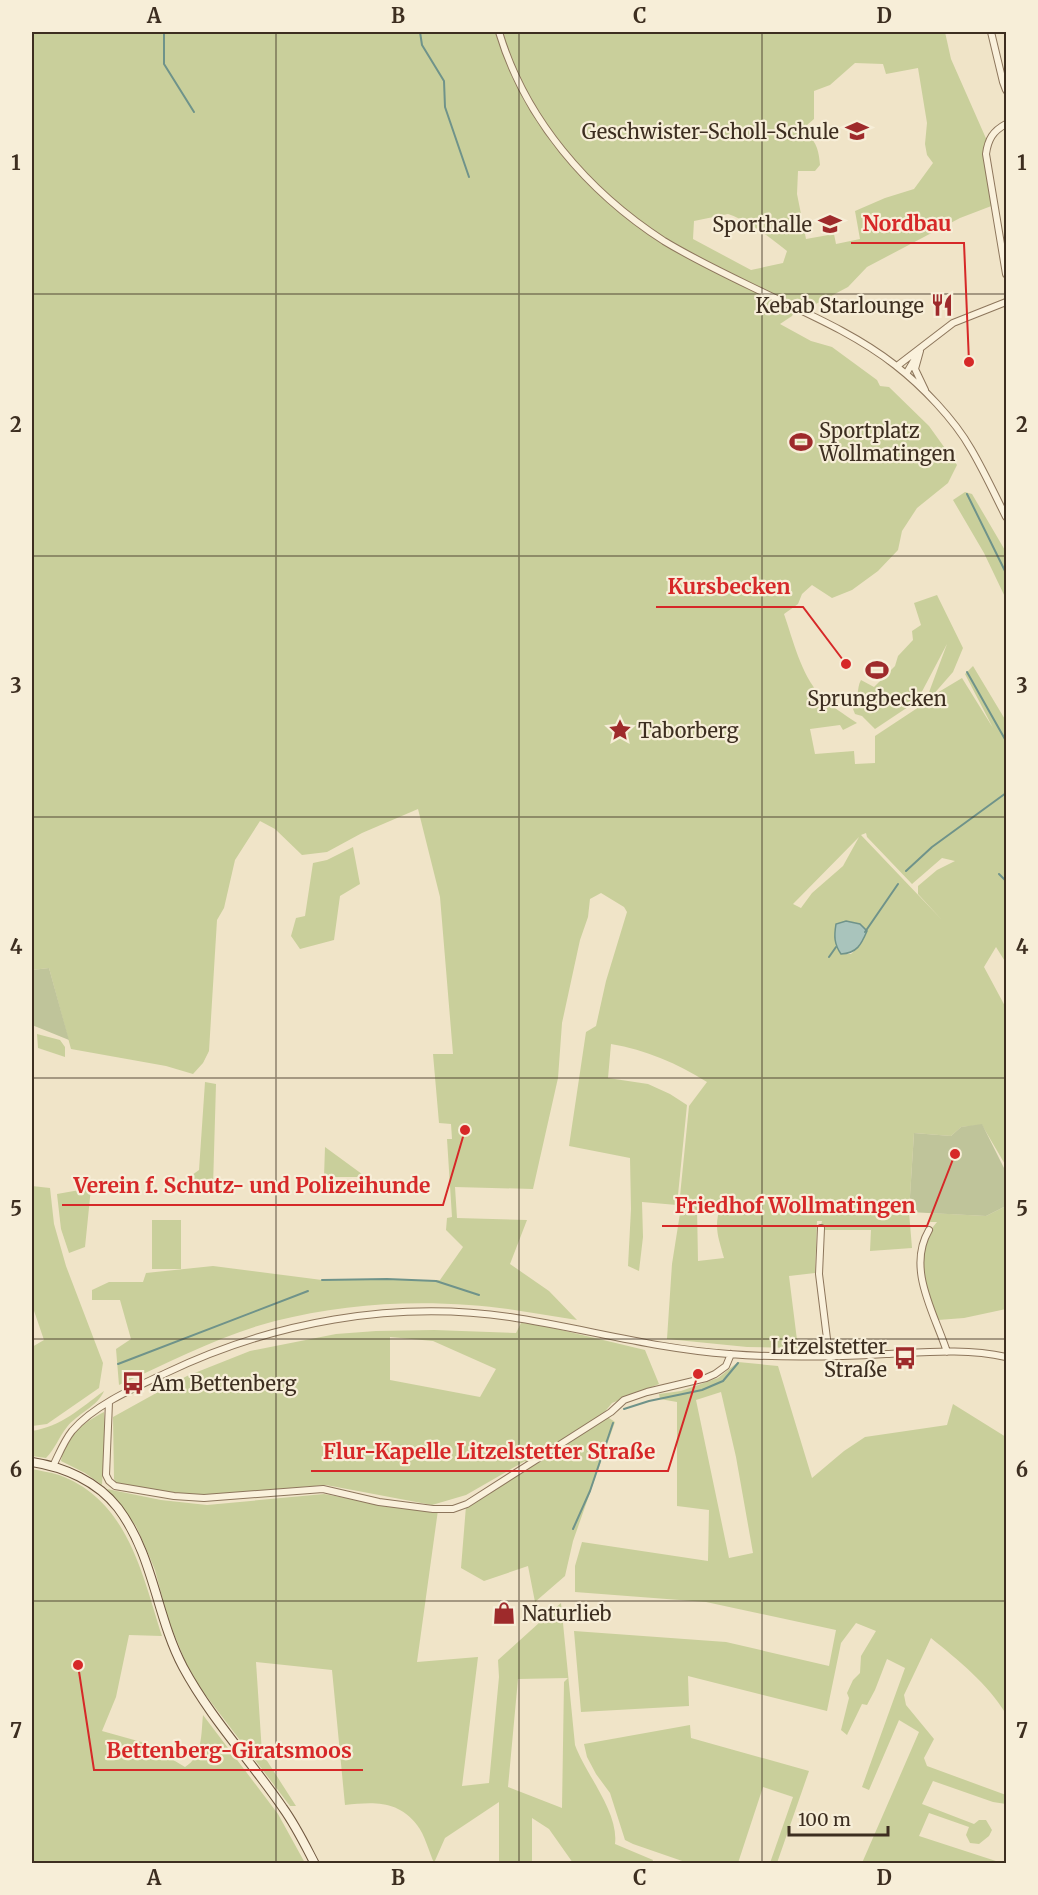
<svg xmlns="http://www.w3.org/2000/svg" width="1038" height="1895" viewBox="0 0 1038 1895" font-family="Merriweather,serif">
	<rect width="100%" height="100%" fill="#f0e4c8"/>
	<path fill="#c9cf9b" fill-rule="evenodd" d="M32,32H945L951,59L988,143L994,205L960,218L867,267L848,287L810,307L801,302L792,316L780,324L811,341L832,347L877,380L880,386L889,387L929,426L957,465L948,483L917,508L902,531L898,550L878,571L852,590L832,598L812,585L802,594L798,604L784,614C793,640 801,674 820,695C830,706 844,714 857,723L843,730L840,725L810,729L815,754L854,751L855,764L875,763V736L925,703L947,644L917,701L875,729L862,716L855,714L853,709C860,697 856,689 861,680L874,687L895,666L898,656L913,640L912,631L921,625L914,603L937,595L963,648L953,672L932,696L962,678L993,728L965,674L973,666L1006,721V963L996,947L984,967L1006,1008V1166L982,1125L961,1127L951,1136L914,1133L909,1212L912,1248L870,1251L871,1230H820L822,1221H817L815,1273L789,1276L798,1348L747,1347L667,1339L672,1264L681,1207L679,1206L689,1106L707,1082C677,1063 646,1050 611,1044L608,1078L648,1084L670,1094L687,1105L677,1205L642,1202L643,1237L639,1271L628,1266L631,1209L630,1158L569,1146L586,1032L596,1026L606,981L627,912L624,907L601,893L590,899L588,917L580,940L562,1023L558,1078L533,1189L455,1187L457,1218L527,1220L510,1264L549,1291L577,1320C542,1315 505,1307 469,1305C405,1300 337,1305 275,1321C221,1335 170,1362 119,1385L116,1349L131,1339L120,1300H92V1290L109,1282H143L146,1273L213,1266L322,1280H440L463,1247L446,1230L447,1218L452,1217L447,1139H452L451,1124L439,1123L433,1054H453L440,897L418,809L362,833L327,852L302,855L275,829L260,821L235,860L224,908L217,920L209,1051L203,1063L193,1074L166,1066L71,1049L49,968L32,970ZM855,63L883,64L886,74L918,68L927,123L925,144L927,155L933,163L914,189L885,198L855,211L860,239L836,244L834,234L806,239L797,194L798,171H815L820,165C819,153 817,141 807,135V125L814,119V91L830,85ZM728,214C751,222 768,236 787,251L783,263L751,270L693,239L694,221ZM866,833L867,837L912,884L942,858L955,861L937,870L918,886V894L942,920L861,835ZM859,837L843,866L812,893L801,908L793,904ZM846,921L861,924V944L851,954H841ZM720,1206C714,1229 718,1236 724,1258L698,1261L697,1207Z
		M965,492L972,494L1006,552V599L984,553L953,500Z
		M353,847L360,884L340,896L334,940L300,949L291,936L296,918L305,916L313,863L327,860Z
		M37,1034L60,1040L65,1047V1057L38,1048Z
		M205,1082L216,1084L213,1187H187L188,1178L199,1170Z
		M325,1147L366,1177H324Z
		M32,1186L50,1188L54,1224L66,1266L103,1363L99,1388L47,1424L32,1426V1347L44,1340L32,1305Z
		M91,1188L85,1247L69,1253L61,1229L57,1194Z
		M1006,1206V1309L964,1318L938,1320C922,1292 913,1249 937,1222H930L931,1213L986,1216Z
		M152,1220H181V1269H152Z
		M521,1323L536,1324L645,1350L659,1384L612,1403L603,1414L615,1422L573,1541L565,1576L535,1602L528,1566L484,1581L461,1568L466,1506L526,1463L525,1461L466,1495L432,1505L326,1485L204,1495L174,1494L117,1485L114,1479L113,1417L187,1376L250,1351L336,1334L376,1331L434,1330L516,1333ZM390,1337L433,1341L496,1369L480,1397L390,1380Z
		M738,1362L778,1366L812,1478L844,1451L865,1437L947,1425L953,1404L1006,1437V1714C988,1684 958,1660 931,1638L904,1695L906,1705L934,1739L924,1758L927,1766L1006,1795V1804L993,1802L933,1781L922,1804L974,1824L979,1820H986L992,1830L989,1836L979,1844L970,1843L966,1835L969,1827L929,1813L919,1836L1002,1863H862L919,1732L899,1720L869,1790L862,1787L905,1668L887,1659L875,1690L867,1705L862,1704L847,1735L841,1730L849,1698L847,1693L853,1680L860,1673L861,1656L876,1631L856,1623L841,1643L827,1711L688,1676L689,1706L581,1712L574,1631L726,1642L829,1666L836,1630L706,1602L575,1592V1566L582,1542L708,1561L709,1510L677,1506V1402L660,1399L659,1394L681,1391L718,1378ZM721,1392L736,1457L753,1553L729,1558L696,1400Z
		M104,1391C98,1406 77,1414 67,1427C59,1437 55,1449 46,1458L32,1456V1431C62,1426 79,1409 104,1391Z
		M104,1412L105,1429L102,1485L85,1473L61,1461C65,1436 83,1423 104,1412Z
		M32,1469C40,1471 50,1472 59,1475C128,1500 142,1574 162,1636L129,1635L116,1697L102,1731L145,1743L185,1767C203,1756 201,1734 203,1715L278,1814L305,1863H32Z
		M107,1489L161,1500L207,1505L324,1494L378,1504L438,1510L417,1662L478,1657L462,1786L489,1783L499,1677L498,1660L561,1603L575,1745C586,1775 619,1812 615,1844L653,1860L652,1863H573L549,1829L532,1818V1863H499V1802L445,1838L434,1863C429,1852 425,1835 417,1825C398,1800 373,1802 345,1805L332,1670L256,1662L262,1753L296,1806H290L201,1689L186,1663L168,1619L155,1570L148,1553L136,1526ZM568,1678L564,1682L562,1808L508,1787L518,1679Z
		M690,1725L691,1738L809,1771L777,1863H770L793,1797L763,1787L738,1863H688L633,1844L625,1840L610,1793L596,1774L587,1757L584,1744Z"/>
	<path fill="#bfc49a" d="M49,968L69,1040L32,1025V970Z
		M982,1124L1006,1172V1206L986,1216L909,1212L914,1133L951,1136L961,1127Z"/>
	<path fill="#a9c4bc" stroke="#6f938a" stroke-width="1.5" d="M846,921L860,924L867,931C861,945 857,953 841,954C834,944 834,936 836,924Z"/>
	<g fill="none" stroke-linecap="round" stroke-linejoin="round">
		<path stroke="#6f938a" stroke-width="2" d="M164,32V64L194,112
			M420,32L422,45L444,81L445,107L469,177
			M967,494L1006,573
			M967,672L1006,741
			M906,871L932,847L1006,793
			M999,874L1006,881
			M865,932L898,884
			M829,957L836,947
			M322,1280L387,1279L436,1281L479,1295
			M118,1364L308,1291
			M624,1409L649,1401L702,1390L723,1381L738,1363
			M573,1529L590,1491L613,1423"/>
		<g stroke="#8d765c" stroke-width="8">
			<path id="minor" d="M499,32C525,119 588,192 664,241C692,258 723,273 752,287C801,311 853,332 895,365C922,386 954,419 971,449C984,471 995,495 1006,517
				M991,32L1003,82L1006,90
				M1006,124C993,131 988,139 986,154L1006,274
				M920,351L915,369L925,390
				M897,366L953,323L1006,302
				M906,374L916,357
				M821,1228L819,1274L829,1355
				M929,1230C906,1269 935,1314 947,1352
				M109,1402L106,1475L109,1481L115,1486L174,1496L204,1498L323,1489L379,1502L433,1509H453L467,1504L611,1412L624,1400L647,1392L706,1378L715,1374L726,1366L731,1354
				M53,1466C59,1454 64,1441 72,1431C94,1405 136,1387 166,1373C272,1322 394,1300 510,1317C583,1328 655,1349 729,1354C781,1358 834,1357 886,1354C926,1352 967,1348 1006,1357"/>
		</g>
		<g stroke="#6f573f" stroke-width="10">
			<path id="secondary" d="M32,1462C64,1467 97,1481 118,1508C154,1556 156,1616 183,1667C211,1719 251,1761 283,1808C296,1826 305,1845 315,1864"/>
		</g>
		<use href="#minor" stroke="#faf1dc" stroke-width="6"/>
		<use href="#secondary" stroke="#faf1dc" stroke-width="8"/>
	</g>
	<path fill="none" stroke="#3d2e20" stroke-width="1.5" stroke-opacity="0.55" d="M276,32V1864M519,32V1864M762,32V1864M32,294H1006M32,556H1006M32,817H1006M32,1078H1006M32,1339H1006M32,1601H1006"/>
	<defs>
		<g id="school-bare" transform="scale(1.8)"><path d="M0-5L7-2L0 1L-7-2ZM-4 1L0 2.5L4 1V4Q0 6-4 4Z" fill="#9e2a2b" stroke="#f7eed8" stroke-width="2.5" paint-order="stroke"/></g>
		<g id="restaurant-bare" transform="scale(1.8)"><path d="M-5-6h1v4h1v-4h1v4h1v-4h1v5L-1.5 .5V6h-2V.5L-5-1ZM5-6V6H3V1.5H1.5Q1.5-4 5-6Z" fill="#9e2a2b" stroke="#f7eed8" stroke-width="2.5" paint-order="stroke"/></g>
		<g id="stadium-bare" transform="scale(1.8)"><path d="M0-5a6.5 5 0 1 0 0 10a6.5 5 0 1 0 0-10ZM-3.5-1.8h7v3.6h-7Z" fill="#9e2a2b" stroke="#f7eed8" stroke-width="2.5" paint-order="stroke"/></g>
		<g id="sight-bare" transform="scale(1.8)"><path d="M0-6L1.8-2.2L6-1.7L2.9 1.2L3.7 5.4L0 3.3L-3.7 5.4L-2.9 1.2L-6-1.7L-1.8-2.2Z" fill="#9e2a2b" stroke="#f7eed8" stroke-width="2.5" paint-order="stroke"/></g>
		<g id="bus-bare" transform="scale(1.8)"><path d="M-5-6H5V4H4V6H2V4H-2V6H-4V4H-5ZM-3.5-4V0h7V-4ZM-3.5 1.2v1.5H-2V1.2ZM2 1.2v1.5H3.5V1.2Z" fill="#9e2a2b" stroke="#f7eed8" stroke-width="2.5" paint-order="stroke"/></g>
		<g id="shop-bare" transform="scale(1.8)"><path d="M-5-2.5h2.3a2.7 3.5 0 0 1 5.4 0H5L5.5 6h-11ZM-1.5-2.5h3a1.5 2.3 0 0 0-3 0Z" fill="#9e2a2b" stroke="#f7eed8" stroke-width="2.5" paint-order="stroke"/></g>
	</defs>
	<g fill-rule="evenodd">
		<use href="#school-bare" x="857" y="131"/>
		<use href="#school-bare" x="830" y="224"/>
		<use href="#restaurant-bare" x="942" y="305"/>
		<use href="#stadium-bare" x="801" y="442"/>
		<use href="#stadium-bare" x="877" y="670"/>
		<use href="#sight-bare" x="620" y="730"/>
		<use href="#bus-bare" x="905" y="1358"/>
		<use href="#bus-bare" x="133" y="1383"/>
		<use href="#shop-bare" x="504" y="1613"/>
	</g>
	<g text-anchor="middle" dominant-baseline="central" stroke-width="4.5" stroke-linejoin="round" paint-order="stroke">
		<g font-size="20" fill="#3d2e20" stroke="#f7eed8" text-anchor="end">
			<text x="839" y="131">Geschwister-Scholl-Schule</text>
			<text x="812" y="224">Sporthalle</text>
			<text x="924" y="305">Kebab Starlounge</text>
			<text x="819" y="430" text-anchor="start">Sportplatz<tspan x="819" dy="23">Wollmatingen</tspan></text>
			<text x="877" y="698" text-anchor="middle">Sprungbecken</text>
			<text x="638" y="730" text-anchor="start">Taborberg</text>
			<text x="887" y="1346">Litzelstetter<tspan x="887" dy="23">Straße</tspan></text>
			<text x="151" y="1383" text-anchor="start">Am Bettenberg</text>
			<text x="522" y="1613" text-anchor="start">Naturlieb</text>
		</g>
	</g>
	<path fill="none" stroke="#d62828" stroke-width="2" d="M969 362L964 243H851M846 664L803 607H656M465 1130L443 1205H62M955 1154L927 1226H662M698 1374L668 1471H311M78 1665L94 1770H363"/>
	<g fill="#d62828" stroke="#f7eed8" stroke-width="2">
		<circle cx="969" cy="362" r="6"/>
		<circle cx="846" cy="664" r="6"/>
		<circle cx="465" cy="1130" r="6"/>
		<circle cx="955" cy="1154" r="6"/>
		<circle cx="698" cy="1374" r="6"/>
		<circle cx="78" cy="1665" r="6"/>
	</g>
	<g font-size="21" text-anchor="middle" font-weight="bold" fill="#d62828" stroke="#f7eed8" stroke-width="4.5" stroke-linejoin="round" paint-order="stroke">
		<text x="907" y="231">Nordbau</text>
		<text x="729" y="594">Kursbecken</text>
		<text x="252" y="1193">Verein f. Schutz- und Polizeihunde</text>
		<text x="795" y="1213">Friedhof Wollmatingen</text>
		<text x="489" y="1459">Flur-Kapelle Litzelstetter Straße</text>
		<text x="229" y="1758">Bettenberg-Giratsmoos</text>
	</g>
	<rect width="1038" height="1895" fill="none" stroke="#f7eed8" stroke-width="66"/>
	<path d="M789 1826v9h99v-9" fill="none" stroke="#3d2e20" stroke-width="3"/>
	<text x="798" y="1826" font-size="18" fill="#3d2e20" stroke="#f7eed8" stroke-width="4.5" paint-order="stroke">100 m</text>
	<rect x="33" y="33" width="972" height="1829" fill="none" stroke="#3d2e20" stroke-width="2"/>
	<g font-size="20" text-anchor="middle" font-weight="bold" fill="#3d2e20">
		<text x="154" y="23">A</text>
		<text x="398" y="23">B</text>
		<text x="640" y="23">C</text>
		<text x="884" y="23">D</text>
		<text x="16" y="170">1</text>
		<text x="1022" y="170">1</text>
		<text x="16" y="432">2</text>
		<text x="1022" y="432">2</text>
		<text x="16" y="693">3</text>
		<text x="1022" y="693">3</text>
		<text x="16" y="954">4</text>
		<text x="1022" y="954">4</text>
		<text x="16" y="1216">5</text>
		<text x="1022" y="1216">5</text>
		<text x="16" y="1477">6</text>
		<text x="1022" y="1477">6</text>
		<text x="16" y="1738">7</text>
		<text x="1022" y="1738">7</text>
		<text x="154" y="1885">A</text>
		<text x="398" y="1885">B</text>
		<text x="640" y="1885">C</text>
		<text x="884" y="1885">D</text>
	</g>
</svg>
